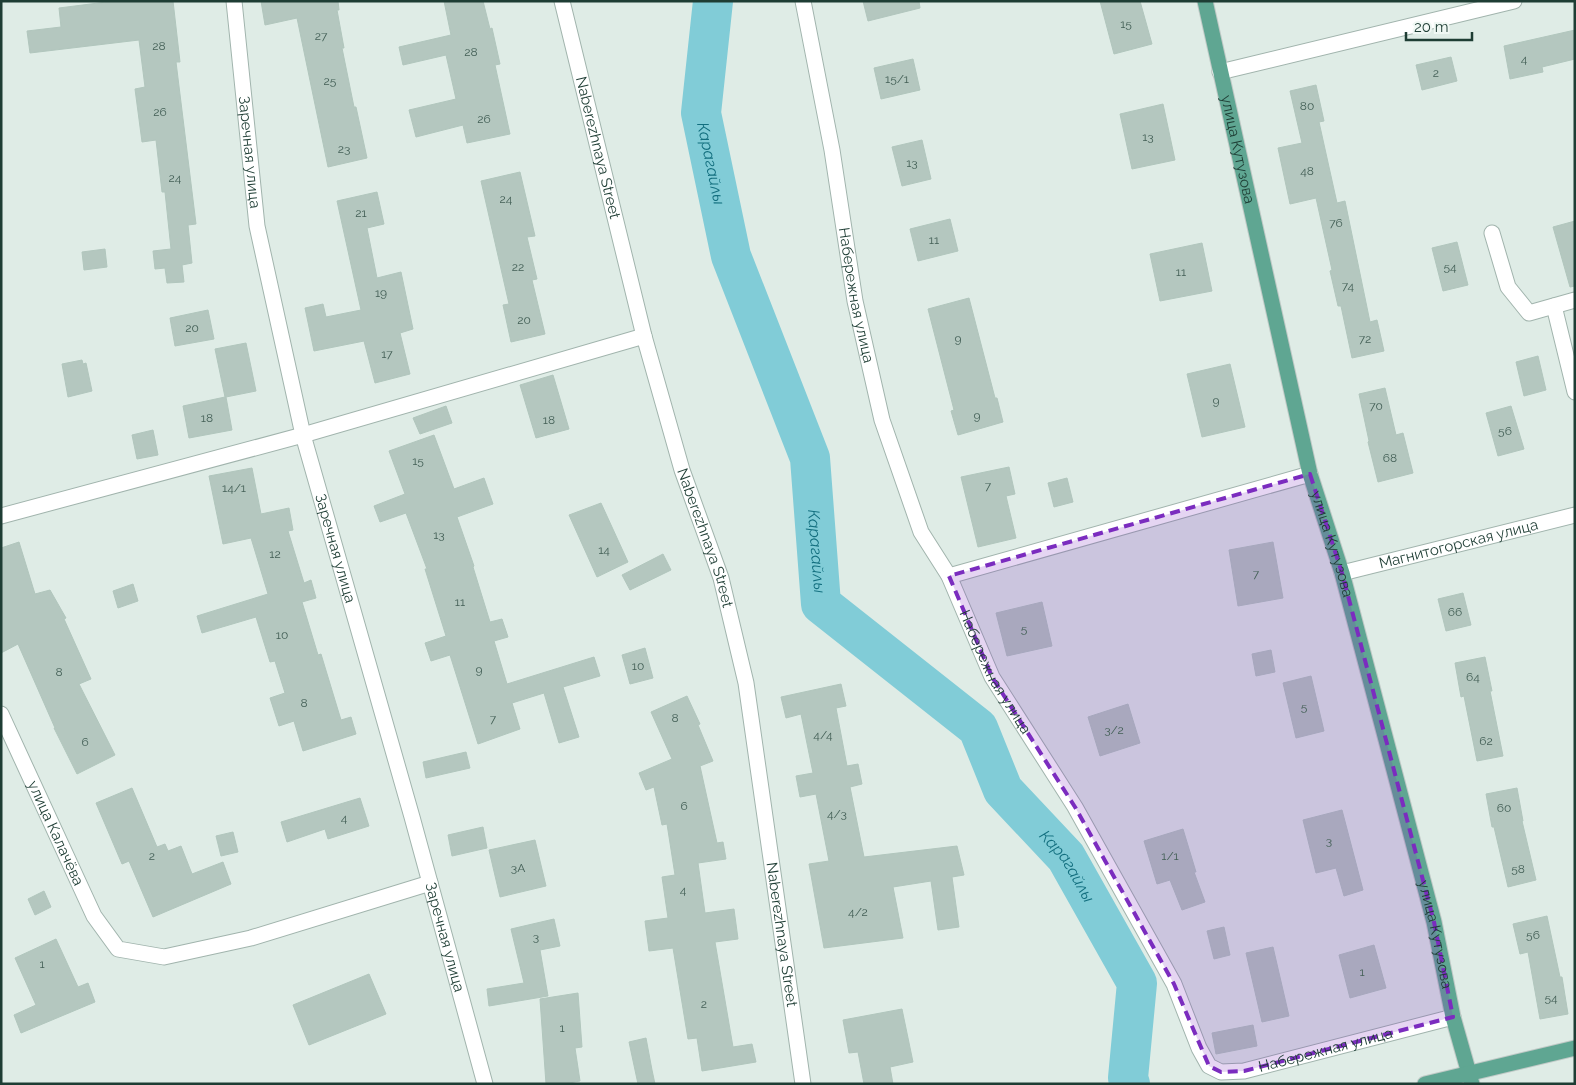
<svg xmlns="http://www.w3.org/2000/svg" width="1576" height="1085" viewBox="0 0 1576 1085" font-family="Raleway,sans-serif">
	<rect width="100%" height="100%" fill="#dfece6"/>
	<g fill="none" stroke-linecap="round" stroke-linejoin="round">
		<path stroke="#81ccd7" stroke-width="40" id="s1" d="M713,1L701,113L731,256L810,458L821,604L978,728L1003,790L1066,857L1137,983L1128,1078L1130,1084"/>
	</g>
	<path fill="#b4c7bf" stroke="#b1c6bd" d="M114,1H173L180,62H176L196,224L188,225L192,263L182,265L184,282L167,283L165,268L155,269L153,251L171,249L165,192H162L156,140L142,142L135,89L145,87L139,40L30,53L27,31L61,27L59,8Z
		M261,1H338L339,10H337L344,48H342L354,107H356L367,158L328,167L297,18L265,25Z
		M444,1H483L490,29L492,28L500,64L495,65L510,134L467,143L463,125L416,137L409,110L456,99L446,55L403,65L399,47L451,35Z
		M863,1H919L920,8L868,21Z
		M1100,1H1140L1152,44L1114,54Z
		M1575,30V59L1542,67L1543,72L1510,79L1504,46Z
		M1451,57L1457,81L1422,90L1416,65Z
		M913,59L920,90L881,99L874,68Z
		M1316,85L1324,121L1319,122L1337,203L1345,201L1370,322L1377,320L1384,351L1352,358L1341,306H1338L1330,271L1332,270L1316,198L1290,204L1278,148L1302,143L1290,91Z
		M1163,104L1175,160L1132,169L1120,114Z
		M922,140L931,179L902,186L892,147Z
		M520,172L535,236L527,237L537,279L532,280L545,334L511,342L503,305L509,304L481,181Z
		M377,192L384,224L367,228L377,278L401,272L413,329L400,333L410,374L375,383L364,341L314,351L305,308L323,304L326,317L361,310L337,201Z
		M950,219L958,251L918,261L910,229Z
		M1575,221V286L1570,287L1553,227Z
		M1457,242L1468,285L1443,291L1432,248Z
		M1202,243L1212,291L1160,301L1150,254Z
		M105,249L107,267L84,270L82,252Z
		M969,298L995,398H997L1003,422L958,435L951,411L954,410L928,309Z
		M208,310L214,339L175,346L170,318Z
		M246,343L256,391L226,397L232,430L189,438L183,406L225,397L215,349Z
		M1538,356L1546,390L1524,396L1516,362Z
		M82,360L83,364L86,363L92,391L68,397L62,364Z
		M1230,364L1245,427L1202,437L1187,374Z
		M553,375L569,429L536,438L520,385Z
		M1385,388L1396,435L1403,433L1413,473L1378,482L1368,442L1369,441L1359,394Z
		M446,406L452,423L420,434L413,418Z
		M1511,406L1524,449L1498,456L1486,413Z
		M153,430L158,455L137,459L132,435Z
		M434,435L454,489L484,478L493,504L457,517L474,566L473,567L490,622L502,619L508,637L494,641L507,684L594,657L600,676L563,687L579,737L559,743L544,693L512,703L520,729L478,744L450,655L431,661L425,643L446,636L425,569H427L406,513L380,522L374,506L405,494L389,451Z
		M1009,467L1015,494L1006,496L1016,538L978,547L961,477Z
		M252,468L261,514L289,508L293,530L288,531L304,583L311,580L316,598L302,602L318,655L321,654L341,720L351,717L356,734L303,751L294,721L279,726L270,698L285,693L275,661L270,662L256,617L202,633L197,616L268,594L251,538L223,544L209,476Z
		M1067,478L1073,502L1054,507L1048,483Z
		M601,503L628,562L597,577L569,515Z
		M19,542L35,594L50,590L66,618L64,619L91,679L79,684L115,755L77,774L54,728H55L18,644L1,653V548Z
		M1273,542L1283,598L1238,606L1229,550Z
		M663,554L671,570L630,590L622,575Z
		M133,584L138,601L118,608L113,591Z
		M1463,593L1471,625L1446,631L1438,599Z
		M1042,602L1052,646L1007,656L996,613Z
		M645,648L653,678L630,684L622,655Z
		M1271,650L1275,672L1256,676L1252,654Z
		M1485,657L1492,691H1490L1503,756L1477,761L1464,696L1461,697L1455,663Z
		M1311,676L1324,731L1296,738L1283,683Z
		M841,684L846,706L836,708L847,766L858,764L862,784L850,787L864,857L957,846L964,875L952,877L959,927L938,930L931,881L893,887L903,938L824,948L809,864L829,861L816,794L800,797L796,776L813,773L801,714L786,718L781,697Z
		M687,696L700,724L698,725L713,761L700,766L717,843L723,842L726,859L698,863L705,913L734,909L738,939L715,942L733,1047L752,1044L756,1062L702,1071L697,1038L688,1039L673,948L649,951L645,921L668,918L662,877L675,875L667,824L662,825L654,787L646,790L639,773L672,759L651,712Z
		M1128,704L1140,743L1100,756L1088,717Z
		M466,752L470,768L426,778L423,762Z
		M132,788L157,847L165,844L168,851L181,846L192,874L223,862L231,884L153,917L129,861L122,864L96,803Z
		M1517,788L1523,821H1522L1536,880L1508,887L1494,827H1492L1486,794Z
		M360,798L369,826L328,839L325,829L287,842L281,822Z
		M1342,810L1363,890L1344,896L1336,868L1316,873L1303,820Z
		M483,827L487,848L452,856L448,835Z
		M1183,829L1196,872H1194L1205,902L1182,910L1170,880L1157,884L1144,841Z
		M233,832L238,852L221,856L216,836Z
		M535,840L546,886L500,897L489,850Z
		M44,891L51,907L35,915L28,899Z
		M1547,916L1560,977H1562L1568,1014L1540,1019L1528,952L1520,954L1513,924Z
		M554,919L560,946L540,950L548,996L489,1006L487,989L524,983L511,929Z
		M1224,927L1230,955L1214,959L1207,931Z
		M56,939L78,987L88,983L95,1002L21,1033L14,1015L36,1005L15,958Z
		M1374,945L1386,988L1350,998L1339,955Z
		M1273,947L1289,1016L1262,1022L1246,953Z
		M369,974L386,1014L309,1045L293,1005Z
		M578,993L582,1047L575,1048L580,1081L564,1084H546L540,999Z
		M902,1009L913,1062L890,1067L893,1084H864L858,1052L849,1053L843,1020Z
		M1253,1025L1257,1046L1216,1054L1212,1033Z
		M646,1038L652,1070L655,1084H638L629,1042Z"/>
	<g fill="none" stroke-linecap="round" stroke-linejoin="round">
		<g stroke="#a1b4ad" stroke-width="17">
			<g id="minor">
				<path id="s2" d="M234,1L257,226L303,435L412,817L485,1084"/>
				<path id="s3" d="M562,1L644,336L682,470L721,578L746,683L803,1084"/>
				<path id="s4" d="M803,1L832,150L855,301L882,420L921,532L949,576L992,677L1075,807L1174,984L1199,1048L1209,1066L1221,1072L1244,1071L1453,1017"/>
				<path d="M1220,72L1514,1"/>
				<path d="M1492,233L1508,287L1529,313L1575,300"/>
				<path d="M1554,306L1575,392"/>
				<path d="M1,516L303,435L644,336"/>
				<path id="s5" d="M1342,573L1575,515"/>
				<path d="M949,576L1310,474"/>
				<path id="s6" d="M1,714L94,916L118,949L164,957L251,938L430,883"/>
			</g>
		</g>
		<g stroke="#c0c9c6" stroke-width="17">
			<g id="major">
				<path id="s7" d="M1205,1L1310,474L1342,573L1434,922L1453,1017L1472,1084"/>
				<path d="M1425,1084L1575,1048"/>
			</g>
		</g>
		<use href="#minor" stroke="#fff" stroke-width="15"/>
		<use href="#major" stroke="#5fa692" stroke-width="15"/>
	</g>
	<path fill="#7b2cbf" fill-opacity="0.2" stroke="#7b2cbf" stroke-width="4" stroke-dasharray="10 6" stroke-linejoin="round" d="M1310,474L1342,573L1434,922L1453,1017L1244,1071L1221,1072L1209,1066L1174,984L1075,807L992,677L949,576Z"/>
	<g text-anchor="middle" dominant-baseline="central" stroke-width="4" stroke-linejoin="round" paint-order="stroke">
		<g font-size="12" fill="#446057">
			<text x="1126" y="24">15</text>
			<text x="321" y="36">27</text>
			<text x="159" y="46">28</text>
			<text x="471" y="52">28</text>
			<text x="1524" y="59">4</text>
			<text x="1436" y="73">2</text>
			<text x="897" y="79">15/1</text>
			<text x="330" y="81">25</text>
			<text x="1307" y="106">80</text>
			<text x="160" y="112">26</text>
			<text x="484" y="119">26</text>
			<text x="1148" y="137">13</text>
			<text x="344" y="149">23</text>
			<text x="912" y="163">13</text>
			<text x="1307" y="171">48</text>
			<text x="175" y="178">24</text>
			<text x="506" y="199">24</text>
			<text x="361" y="213">21</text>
			<text x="1336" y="223">76</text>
			<text x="934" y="240">11</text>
			<text x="518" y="267">22</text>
			<text x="1450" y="267">54</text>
			<text x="1181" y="272">11</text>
			<text x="1348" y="286">74</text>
			<text x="381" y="293">19</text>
			<text x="524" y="320">20</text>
			<text x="192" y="328">20</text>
			<text x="958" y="339">9</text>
			<text x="1365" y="339">72</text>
			<text x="387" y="354">17</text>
			<text x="1216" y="401">9</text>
			<text x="1376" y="406">70</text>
			<text x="977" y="416">9</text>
			<text x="207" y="418">18</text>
			<text x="549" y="420">18</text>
			<text x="1505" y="431">56</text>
			<text x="1390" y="458">68</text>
			<text x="418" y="461">15</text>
			<text x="988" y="486">7</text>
			<text x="234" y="488">14/1</text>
			<text x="439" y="535">13</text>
			<text x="604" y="550">14</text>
			<text x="275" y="554">12</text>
			<text x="1256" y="574">7</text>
			<text x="460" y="602">11</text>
			<text x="1455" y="612">66</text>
			<text x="1024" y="629">5</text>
			<text x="282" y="635">10</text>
			<text x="638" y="666">10</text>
			<text x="479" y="670">9</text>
			<text x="59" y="672">8</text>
			<text x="1473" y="677">64</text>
			<text x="304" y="703">8</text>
			<text x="1304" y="707">5</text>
			<text x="675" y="718">8</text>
			<text x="493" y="719">7</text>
			<text x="1114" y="730">3/2</text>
			<text x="823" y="735">4/4</text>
			<text x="1486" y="741">62</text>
			<text x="85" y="742">6</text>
			<text x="684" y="806">6</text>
			<text x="1504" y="808">60</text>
			<text x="837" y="814">4/3</text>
			<text x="344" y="818">4</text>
			<text x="1329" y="841">3</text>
			<text x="152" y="856">2</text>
			<text x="1170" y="856">1/1</text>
			<text x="518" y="868">3А</text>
			<text x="1518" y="869">58</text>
			<text x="683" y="890">4</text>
			<text x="858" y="912">4/2</text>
			<text x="1533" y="935">56</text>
			<text x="536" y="937">3</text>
			<text x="42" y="964">1</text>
			<text x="1362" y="972">1</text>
			<text x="1551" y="998">54</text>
			<text x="704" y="1004">2</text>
			<text x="562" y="1028">1</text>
		</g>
		<g font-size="15" fill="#1e3d34" stroke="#f0f8f4">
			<text stroke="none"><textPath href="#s3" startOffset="151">Naberezhnaya Street</textPath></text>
			<text stroke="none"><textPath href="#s7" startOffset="152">улица Кутузова</textPath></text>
			<text stroke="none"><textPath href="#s2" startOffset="152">Заречная улица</textPath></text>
			<text stroke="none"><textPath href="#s4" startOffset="299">Набережная улица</textPath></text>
			<text stroke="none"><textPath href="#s3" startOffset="556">Naberezhnaya Street</textPath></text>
			<text stroke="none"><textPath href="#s7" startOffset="558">улица Кутузова</textPath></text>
			<text stroke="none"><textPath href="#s5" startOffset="120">Магнитогорская улица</textPath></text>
			<text stroke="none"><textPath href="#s2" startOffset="558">Заречная улица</textPath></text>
			<text stroke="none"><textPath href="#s4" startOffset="704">Набережная улица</textPath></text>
			<text stroke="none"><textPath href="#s6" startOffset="131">улица Калачёва</textPath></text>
			<text stroke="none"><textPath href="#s3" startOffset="961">Naberezhnaya Street</textPath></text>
			<text stroke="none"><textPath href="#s7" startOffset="962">улица Кутузова</textPath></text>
			<text stroke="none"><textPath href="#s2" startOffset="962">Заречная улица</textPath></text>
			<text stroke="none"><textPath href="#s4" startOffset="1274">Набережная улица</textPath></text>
		</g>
		<g font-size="16" font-style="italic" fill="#136f7f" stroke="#f0f8f4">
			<text stroke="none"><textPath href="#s1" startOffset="164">Карагайлы</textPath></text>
			<text stroke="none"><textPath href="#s1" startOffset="569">Карагайлы</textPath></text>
			<text stroke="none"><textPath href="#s1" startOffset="989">Карагайлы</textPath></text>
		</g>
	</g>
	<rect width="1576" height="1085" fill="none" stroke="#1e3d34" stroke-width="5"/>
	<path d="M1406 32v8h66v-8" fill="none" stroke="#1e3d34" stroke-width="2.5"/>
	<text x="1414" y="32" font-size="15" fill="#1e3d34" stroke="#f0f8f4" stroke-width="4" paint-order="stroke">20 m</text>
</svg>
